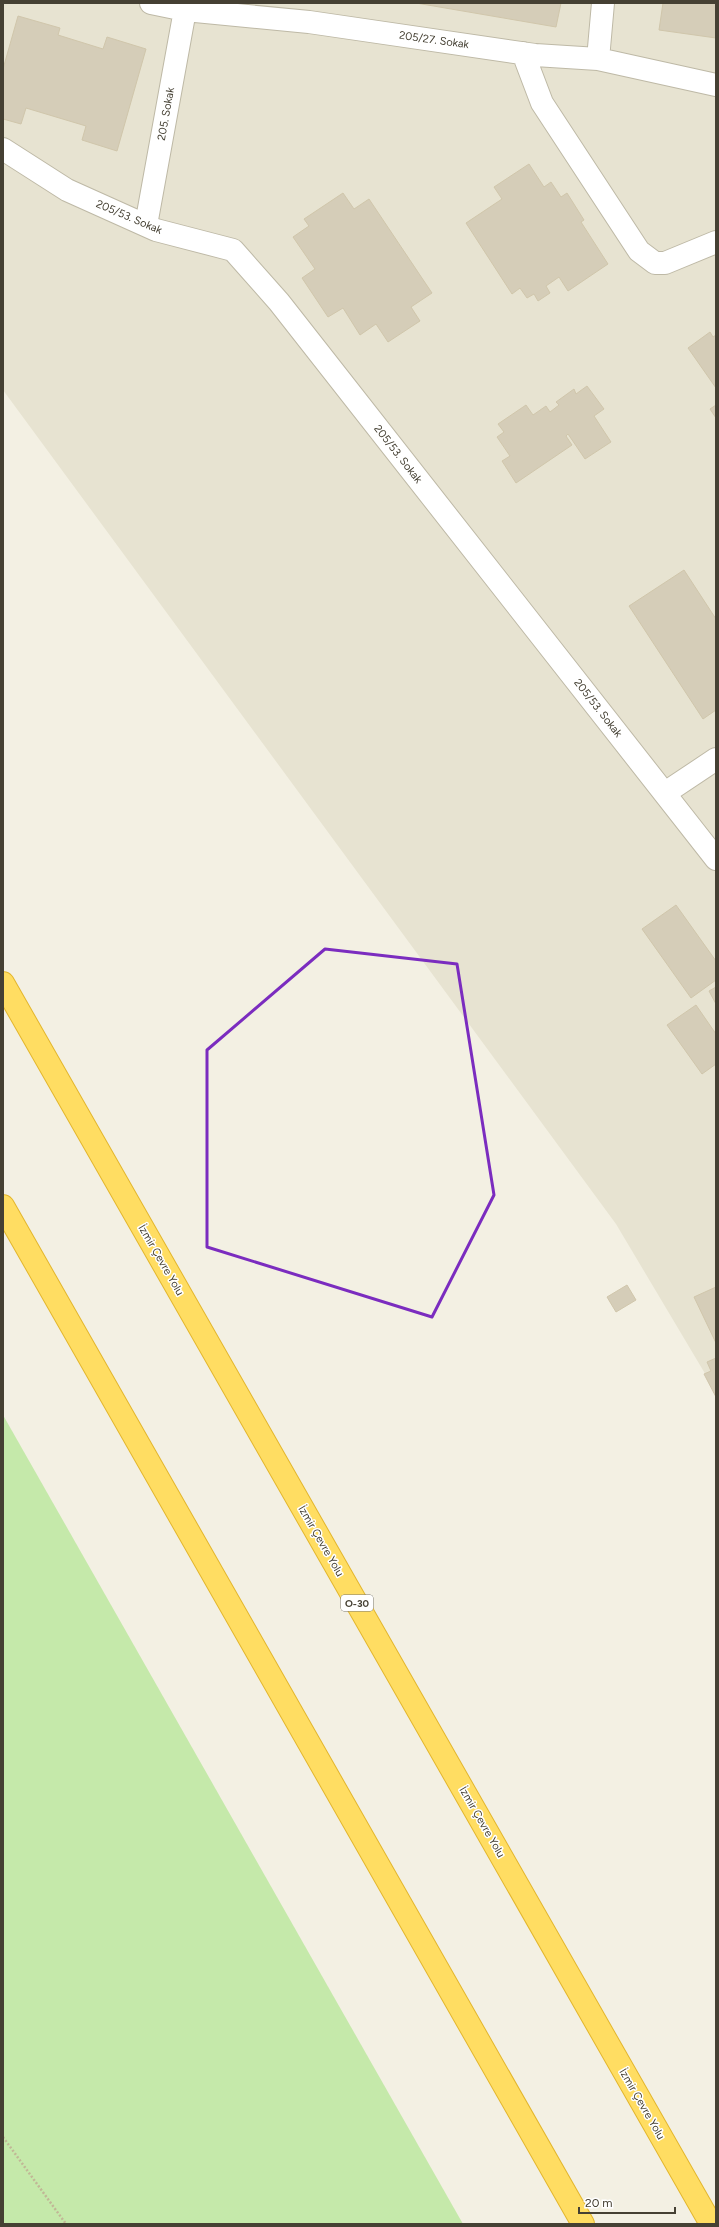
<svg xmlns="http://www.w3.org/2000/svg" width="719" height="2227" viewBox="0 0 719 2227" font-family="Figtree,sans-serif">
	<rect width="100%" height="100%" fill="#f3f0e3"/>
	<path fill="#e7e3d1" d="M3,3H716V1392L616,1224L3,390Z"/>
	<path fill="#c5e9aa" d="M3,1415L463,2224H3Z"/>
	<path fill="#d5cdb8" stroke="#d0c6ab" d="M416,3H561L556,27Z
		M663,3H716V38L659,30Z
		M18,16L60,28L58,35L103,49L107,37L146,49L117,151L82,140L86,126L26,108L21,124L3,119V69Z
		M529,164L544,187L551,182L561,197L567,193L584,220L581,222L608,264L568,291L559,277L546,286L550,293L538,301L534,294L527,298L520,288L512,294L466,223L502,199L494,187Z
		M343,193L354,209L369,199L432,293L411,307L420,321L388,342L376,324L360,335L343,308L328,317L302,278L315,269L293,237L309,226L304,219Z
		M710,332L713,337L716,335V388L688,348Z
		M587,386L604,409L594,416L611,442L585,459L568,434L566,436L572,445L516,483L502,461L510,456L497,437L504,432L498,424L526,405L533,415L546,406L550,412L559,405L556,402L574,389L576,394Z
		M716,405V418L710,409Z
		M684,570L716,619V710L703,719L629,606Z
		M676,905L716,961V980L691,998L642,929Z
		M716,987V1004L709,991Z
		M696,1005L716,1034V1064L702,1074L667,1025Z
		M627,1285L636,1300L616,1312L607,1297Z
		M716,1287V1343L694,1297Z
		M716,1358V1397L704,1374L711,1371L707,1362Z"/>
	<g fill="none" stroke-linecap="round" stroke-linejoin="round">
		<g stroke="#beb9a6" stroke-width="24">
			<path id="minor" d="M151,3L185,10L309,22L535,55L598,59L716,85
				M523,53L542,103L639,251L655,263H665L716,242
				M598,59L603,3
				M3,149L67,190L156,230L233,250L279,302L716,859
				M146,225L185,10L189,3
				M665,793L716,759"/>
		</g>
		<g stroke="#e3b62d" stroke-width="24">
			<path id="motorway" d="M3,983L711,2224
				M3,1206L583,2224"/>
		</g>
		<path stroke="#c1b796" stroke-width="2.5" stroke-dasharray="2 2" stroke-linecap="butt" d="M3,2137L66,2224"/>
		<use href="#minor" stroke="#fff" stroke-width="22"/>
		<use href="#motorway" stroke="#ffdd62" stroke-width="22"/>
	</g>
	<path fill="none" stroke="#7b2cbf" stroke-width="3" stroke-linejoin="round" d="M325,949L457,964L494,1195L432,1317L207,1247V1050Z"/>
	<g text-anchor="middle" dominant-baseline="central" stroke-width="3" stroke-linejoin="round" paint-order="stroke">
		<rect fill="#fff" stroke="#7d7970" stroke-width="1" x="341" y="1595" width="32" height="16" rx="3"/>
		<g font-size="10" font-weight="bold" fill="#454033">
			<text x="357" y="1603">O-30</text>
		</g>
		<g font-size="11" fill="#454033" stroke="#fff">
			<text transform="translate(434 40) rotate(8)">205/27. Sokak</text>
			<text transform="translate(166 114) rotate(-80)">205. Sokak</text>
			<text transform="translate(129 217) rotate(23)">205/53. Sokak</text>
			<text transform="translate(398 454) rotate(52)">205/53. Sokak</text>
			<text transform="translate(598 708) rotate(52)">205/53. Sokak</text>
			<text transform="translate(161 1260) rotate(60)">İzmir Çevre Yolu</text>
			<text transform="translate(321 1541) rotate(60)">İzmir Çevre Yolu</text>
			<text transform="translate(482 1822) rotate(60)">İzmir Çevre Yolu</text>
			<text transform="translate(642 2104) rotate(60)">İzmir Çevre Yolu</text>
		</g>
	</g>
	<rect width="719" height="2227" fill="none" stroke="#454033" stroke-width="8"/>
	<path d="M579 2207v6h96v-6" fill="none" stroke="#454033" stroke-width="2"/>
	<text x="585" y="2207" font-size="12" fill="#454033" stroke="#ffffff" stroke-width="3" paint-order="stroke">20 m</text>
</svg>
